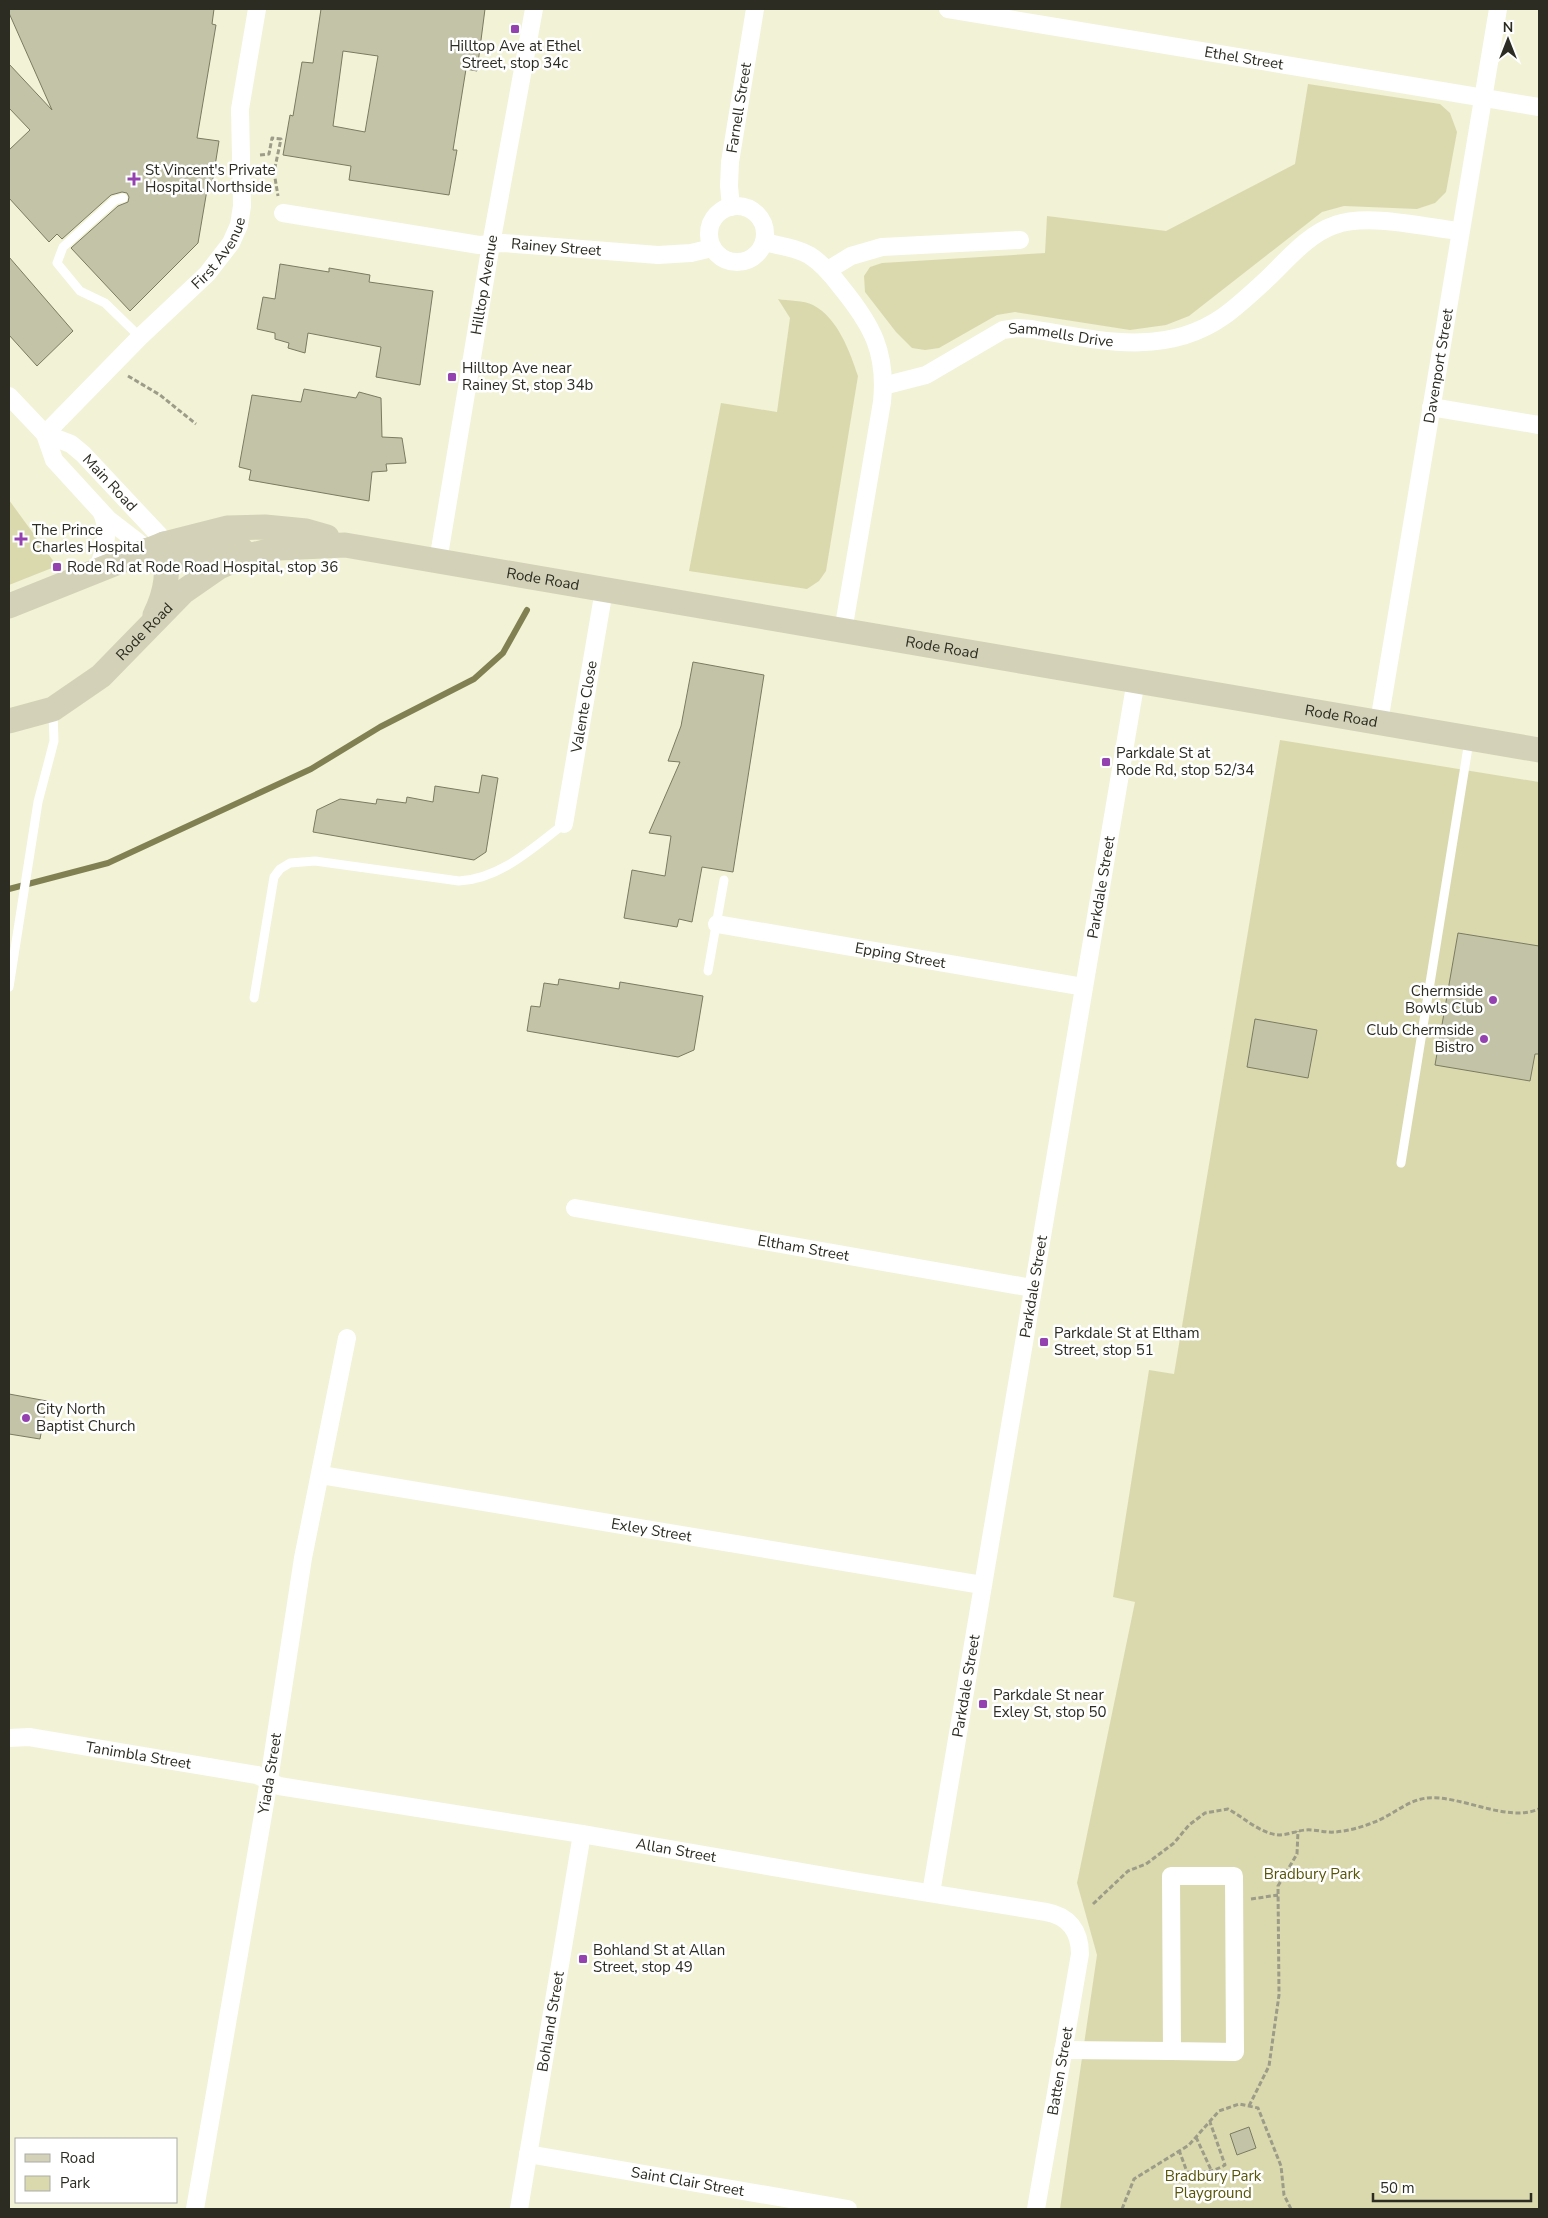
<svg xmlns="http://www.w3.org/2000/svg" width="1548" height="2218" viewBox="0 0 1548 2218" font-family="'Nunito Sans',sans-serif">
	<rect width="100%" height="100%" fill="#f2f2d6"/>
	<path fill="#dad9ad" d="M1308,84L1440,104L1450,113L1457,132L1446,192L1435,203L1417,209L1344,206L1322,212L1189,316L1166,325L1130,330L1015,312L997,315L939,348L925,350L912,348L896,332L865,292L864,276L870,267L882,263L1045,253L1047,216L1166,231L1295,164Z
		M778,299C788,301 804,300 813,305C838,318 850,352 858,376L826,571L819,581L807,589L689,571L721,403L777,412L790,318Z
		M9,500L57,566L9,585Z
		M1280,740L1539,782V2209H1060L1097,1955L1077,1883L1135,1602L1113,1597L1149,1370L1174,1374Z"/>
	<g fill="none" stroke-linecap="round" stroke-linejoin="round">
		<path stroke="#818052" stroke-width="6" d="M9,889L108,863L311,769L380,727L474,679L503,653L527,610"/>
	</g>
	<path fill="#c3c3a8" stroke="#7b7b62" fill-rule="evenodd" d="M9,9H214L212,24L216,25L197,138L219,141L211,191L207,190L198,243L130,311L71,248L118,206L128,202L129,197L127,193L122,192L111,195L62,239L57,234L49,242L9,198V150L30,130L9,108V64L52,110L9,13Z
		M321,9H485L477,71L466,69L453,150H457L449,195L349,180L351,166L283,155L290,115L293,116L302,62L313,63ZM343,51L378,56L365,132L333,126Z
		M9,257L73,331L37,366L9,335Z
		M280,264L329,272V268L370,275L369,282L433,291L420,385L376,377L381,347L308,333L305,353L288,348L289,343L275,339V333L257,329L263,297L275,299Z
		M304,389L356,398L359,392L381,398L382,437L402,438L406,463L386,464L387,471L372,472L369,501L249,480L251,470L239,467L252,395L301,402Z
		M693,662L764,675L733,872L702,867L692,922L679,919L677,927L624,918L632,870L665,876L671,836L649,833L680,762L668,761L681,726Z
		M482,775L498,778L486,852L474,860L313,832L317,810L340,799L376,804L377,799L406,803L407,797L433,802L435,786L479,793Z
		M1458,933L1539,946V1054H1535L1530,1081L1435,1065Z
		M559,979L619,989L620,982L703,996L694,1050L678,1057L527,1031L531,1006L540,1007L544,983L558,985Z
		M1255,1019L1317,1030L1308,1078L1247,1067Z
		M9,1394L47,1401L40,1439L9,1434Z
		M1249,2127L1256,2148L1237,2155L1230,2134Z"/>
	<g fill="none" stroke-linecap="round" stroke-linejoin="round">
		<path stroke="#9c9c88" stroke-width="3" stroke-dasharray="5 2.5" stroke-linecap="butt" d="M260,155L269,154L272,138L281,139L274,172L278,196
			M128,376L160,395L196,424
			M1251,1899L1278,1895
			M1093,1904L1128,1871L1146,1864L1174,1843L1189,1825L1205,1813L1228,1809C1243,1817 1261,1834 1279,1835C1287,1835 1296,1831 1305,1830C1315,1829 1325,1833 1335,1832C1349,1831 1366,1826 1379,1820C1395,1813 1409,1800 1427,1798C1462,1795 1506,1823 1539,1809
			M1249,2106L1269,2066L1279,1995L1278,1886L1297,1854L1298,1831
			M1196,2137L1212,2172
			M1179,2150L1187,2172C1203,2174 1212,2172 1225,2165L1210,2122
			M1122,2209L1134,2179L1189,2145L1219,2111L1239,2104L1258,2108L1281,2166L1284,2195L1291,2209"/>
		<path stroke="#fff" stroke-width="9" d="M224,189L242,188
			M123,198L115,200L63,247L57,263L80,291L105,303L140,337
			M708,971L724,880
			M9,987L38,802L54,741L53,712
			M254,998L274,877L280,869L290,863L315,861L459,881C500,879 533,848 564,824
			M1401,1163L1469,741"/>
		<g stroke="#fff" stroke-width="18">
			<path id="s1" d="M948,9L1539,107"/>
			<circle cx="737" cy="234" r="28"/>
			<path id="s2" d="M731,207L729,186L730,162L755,9"/>
			<path id="s3" d="M283,213L479,245L503,243L658,255L691,253L712,248"/>
			<path d="M764,242C779,246 795,247 809,255C822,263 832,275 841,287C872,325 887,352 882,402L843,631"/>
			<path d="M828,270L851,256L882,247L1020,240"/>
			<path id="s4" d="M883,386L926,375L1003,330L1017,328L1032,329C1097,340 1165,358 1224,316C1239,305 1253,292 1267,279C1287,260 1308,234 1335,225C1368,213 1424,227 1459,231"/>
			<path id="s5" d="M9,396L45,434L71,444L83,454L159,535L164,544"/>
			<path d="M1431,407L1539,425"/>
			<path id="s6" d="M45,434L140,337L207,274L231,243L239,225L242,206L240,109L257,9"/>
			<path d="M45,434L54,460L109,520L148,550"/>
			<path id="s7" d="M438,561L491,244L534,9"/>
			<path d="M97,570C105,551 110,532 102,513"/>
			<path id="s8" d="M1379,722L1498,9"/>
			<path id="s9" d="M564,824L604,590"/>
			<path id="s10" d="M717,924L1084,987"/>
			<path id="s11" d="M575,1208L1032,1288"/>
			<path id="s12" d="M321,1475L982,1585"/>
			<path id="s13" d="M9,1738L29,1737L257,1775L279,1786L582,1834L860,1882L1046,1912C1069,1916 1080,1931 1080,1954L1036,2209"/>
			<path d="M1171,1876H1234L1235,2052L1172,2051Z"/>
			<path id="s14" d="M931,1893L1136,680"/>
			<path d="M1063,2050L1172,2051"/>
			<path id="s15" d="M528,2154L848,2209"/>
			<path id="s16" d="M195,2209L269,1780L303,1558L347,1338"/>
			<path id="s17" d="M519,2209L582,1834"/>
		</g>
		<g stroke="#d3d2b8" stroke-width="25">
			<path d="M148,550L167,559H178L241,549"/>
			<path d="M9,606L164,544L227,528L265,527L306,531L327,537"/>
			<path d="M155,615C167,591 169,570 164,544"/>
			<path id="s18" d="M9,721L53,709L101,676L183,592L219,567L237,559L279,548L345,545L1539,750"/>
		</g>
	</g>
	<g fill="#9542b1" stroke="#fff" stroke-width="2">
		<rect x="510" y="24" width="10" height="10" rx="2.5"/>
		<path d="M131.5 171.5h5v5h5v5h-5v5h-5v-5h-5v-5h5z"/>
		<rect x="447" y="372" width="10" height="10" rx="2.5"/>
		<path d="M18.5 531.5h5v5h5v5h-5v5h-5v-5h-5v-5h5z"/>
		<rect x="52" y="562" width="10" height="10" rx="2.5"/>
		<rect x="1101" y="757" width="10" height="10" rx="2.5"/>
		<circle cx="1493" cy="1000" r="5"/>
		<circle cx="1484" cy="1039" r="5"/>
		<rect x="1039" y="1337" width="10" height="10" rx="2.5"/>
		<circle cx="26" cy="1418" r="5"/>
		<rect x="978" y="1699" width="10" height="10" rx="2.5"/>
		<rect x="578" y="1954" width="10" height="10" rx="2.5"/>
	</g>
	<g text-anchor="middle" dominant-baseline="central" stroke-width="5" stroke-linejoin="round" paint-order="stroke">
		<g font-size="15" fill="#2c2c22" stroke="#fff" text-anchor="start">
			<text x="515" y="46" text-anchor="middle">Hilltop Ave at Ethel<tspan x="515" dy="17">Street, stop 34c</tspan></text>
			<text x="145" y="170">St Vincent's Private<tspan x="145" dy="17">Hospital Northside</tspan></text>
			<text x="462" y="368">Hilltop Ave near<tspan x="462" dy="17">Rainey St, stop 34b</tspan></text>
			<text x="32" y="530">The Prince<tspan x="32" dy="17">Charles Hospital</tspan></text>
			<text x="67" y="567">Rode Rd at Rode Road Hospital, stop 36</text>
			<text x="1116" y="753">Parkdale St at<tspan x="1116" dy="17">Rode Rd, stop 52/34</tspan></text>
			<text x="1483" y="991" text-anchor="end">Chermside<tspan x="1483" dy="17">Bowls Club</tspan></text>
			<text x="1474" y="1030" text-anchor="end">Club Chermside<tspan x="1474" dy="17">Bistro</tspan></text>
			<text x="1054" y="1333">Parkdale St at Eltham<tspan x="1054" dy="17">Street, stop 51</tspan></text>
			<text x="36" y="1409">City North<tspan x="36" dy="17">Baptist Church</tspan></text>
			<text x="993" y="1695">Parkdale St near<tspan x="993" dy="17">Exley St, stop 50</tspan></text>
			<text x="593" y="1950">Bohland St at Allan<tspan x="593" dy="17">Street, stop 49</tspan></text>
		</g>
		<g font-size="15" fill="#2c2c22" stroke="#fff">
			<text stroke="none"><textPath href="#s1" startOffset="300">Ethel Street</textPath></text>
			<text stroke="none"><textPath href="#s2" startOffset="100">Farnell Street</textPath></text>
			<text stroke="none"><textPath href="#s3" startOffset="276">Rainey Street</textPath></text>
			<text stroke="none"><textPath href="#s6" startOffset="252">First Avenue</textPath></text>
			<text stroke="none"><textPath href="#s7" startOffset="280">Hilltop Avenue</textPath></text>
			<text stroke="none"><textPath href="#s4" startOffset="192">Sammells Drive</textPath></text>
			<text stroke="none"><textPath href="#s8" startOffset="361">Davenport Street</textPath></text>
			<text stroke="none"><textPath href="#s5" startOffset="135">Main Road</textPath></text>
			<text stroke="none"><textPath href="#s18" startOffset="595">Rode Road</textPath></text>
			<text stroke="none"><textPath href="#s18" startOffset="166">Rode Road</textPath></text>
			<text stroke="none"><textPath href="#s18" startOffset="1000">Rode Road</textPath></text>
			<text stroke="none"><textPath href="#s9" startOffset="119">Valente Close</textPath></text>
			<text stroke="none"><textPath href="#s18" startOffset="1405">Rode Road</textPath></text>
			<text stroke="none"><textPath href="#s14" startOffset="1020">Parkdale Street</textPath></text>
			<text stroke="none"><textPath href="#s10" startOffset="186">Epping Street</textPath></text>
			<text stroke="none"><textPath href="#s11" startOffset="232">Eltham Street</textPath></text>
			<text stroke="none"><textPath href="#s14" startOffset="615">Parkdale Street</textPath></text>
			<text stroke="none"><textPath href="#s12" startOffset="335">Exley Street</textPath></text>
			<text stroke="none"><textPath href="#s14" startOffset="210">Parkdale Street</textPath></text>
			<text stroke="none"><textPath href="#s13" startOffset="131">Tanimbla Street</textPath></text>
			<text stroke="none"><textPath href="#s16" startOffset="442">Yiada Street</textPath></text>
			<text stroke="none"><textPath href="#s13" startOffset="678">Allan Street</textPath></text>
			<text stroke="none"><textPath href="#s17" startOffset="190">Bohland Street</textPath></text>
			<text transform="translate(1060 2071) rotate(-80)">Batten Street</text>
			<text stroke="none"><textPath href="#s15" startOffset="162">Saint Clair Street</textPath></text>
		</g>
		<g font-size="15" fill="#585507" stroke="#fff">
			<text x="1312" y="1874">Bradbury Park</text>
			<text x="1213" y="2176">Bradbury Park<tspan x="1213" dy="17">Playground</tspan></text>
		</g>
	</g>
	<rect width="1548" height="2218" fill="none" stroke="#2c2c22" stroke-width="20"/>
	<rect x="15" y="2138" width="162" height="65" fill="#ffffff" stroke="#ababa7"/>
	<rect x="25" y="2154" width="25" height="8" fill="#d3d2b8" stroke="#ababa7"/>
	<text x="60" y="2163" font-size="15" fill="#2c2c22">Road</text>
	<rect x="25" y="2176" width="25" height="15" fill="#dad9ad" stroke="#ababa7"/>
	<text x="60" y="2188" font-size="15" fill="#2c2c22">Park</text>
	<g transform="translate(1508 40)" stroke="#ffffff" stroke-width="4" paint-order="stroke">
	<path d="M0-4L9 19L0 12L-9 19Z" fill="#2c2c22"/>
	<text y="-8" font-size="14" font-weight="bold" text-anchor="middle" fill="#2c2c22">N</text>
	</g>
	<path d="M1373 2193v8h158v-8" fill="none" stroke="#2c2c22" stroke-width="2.5"/>
	<text x="1380" y="2193" font-size="15" fill="#2c2c22" stroke="#ffffff" stroke-width="4" paint-order="stroke">50 m</text>
</svg>
